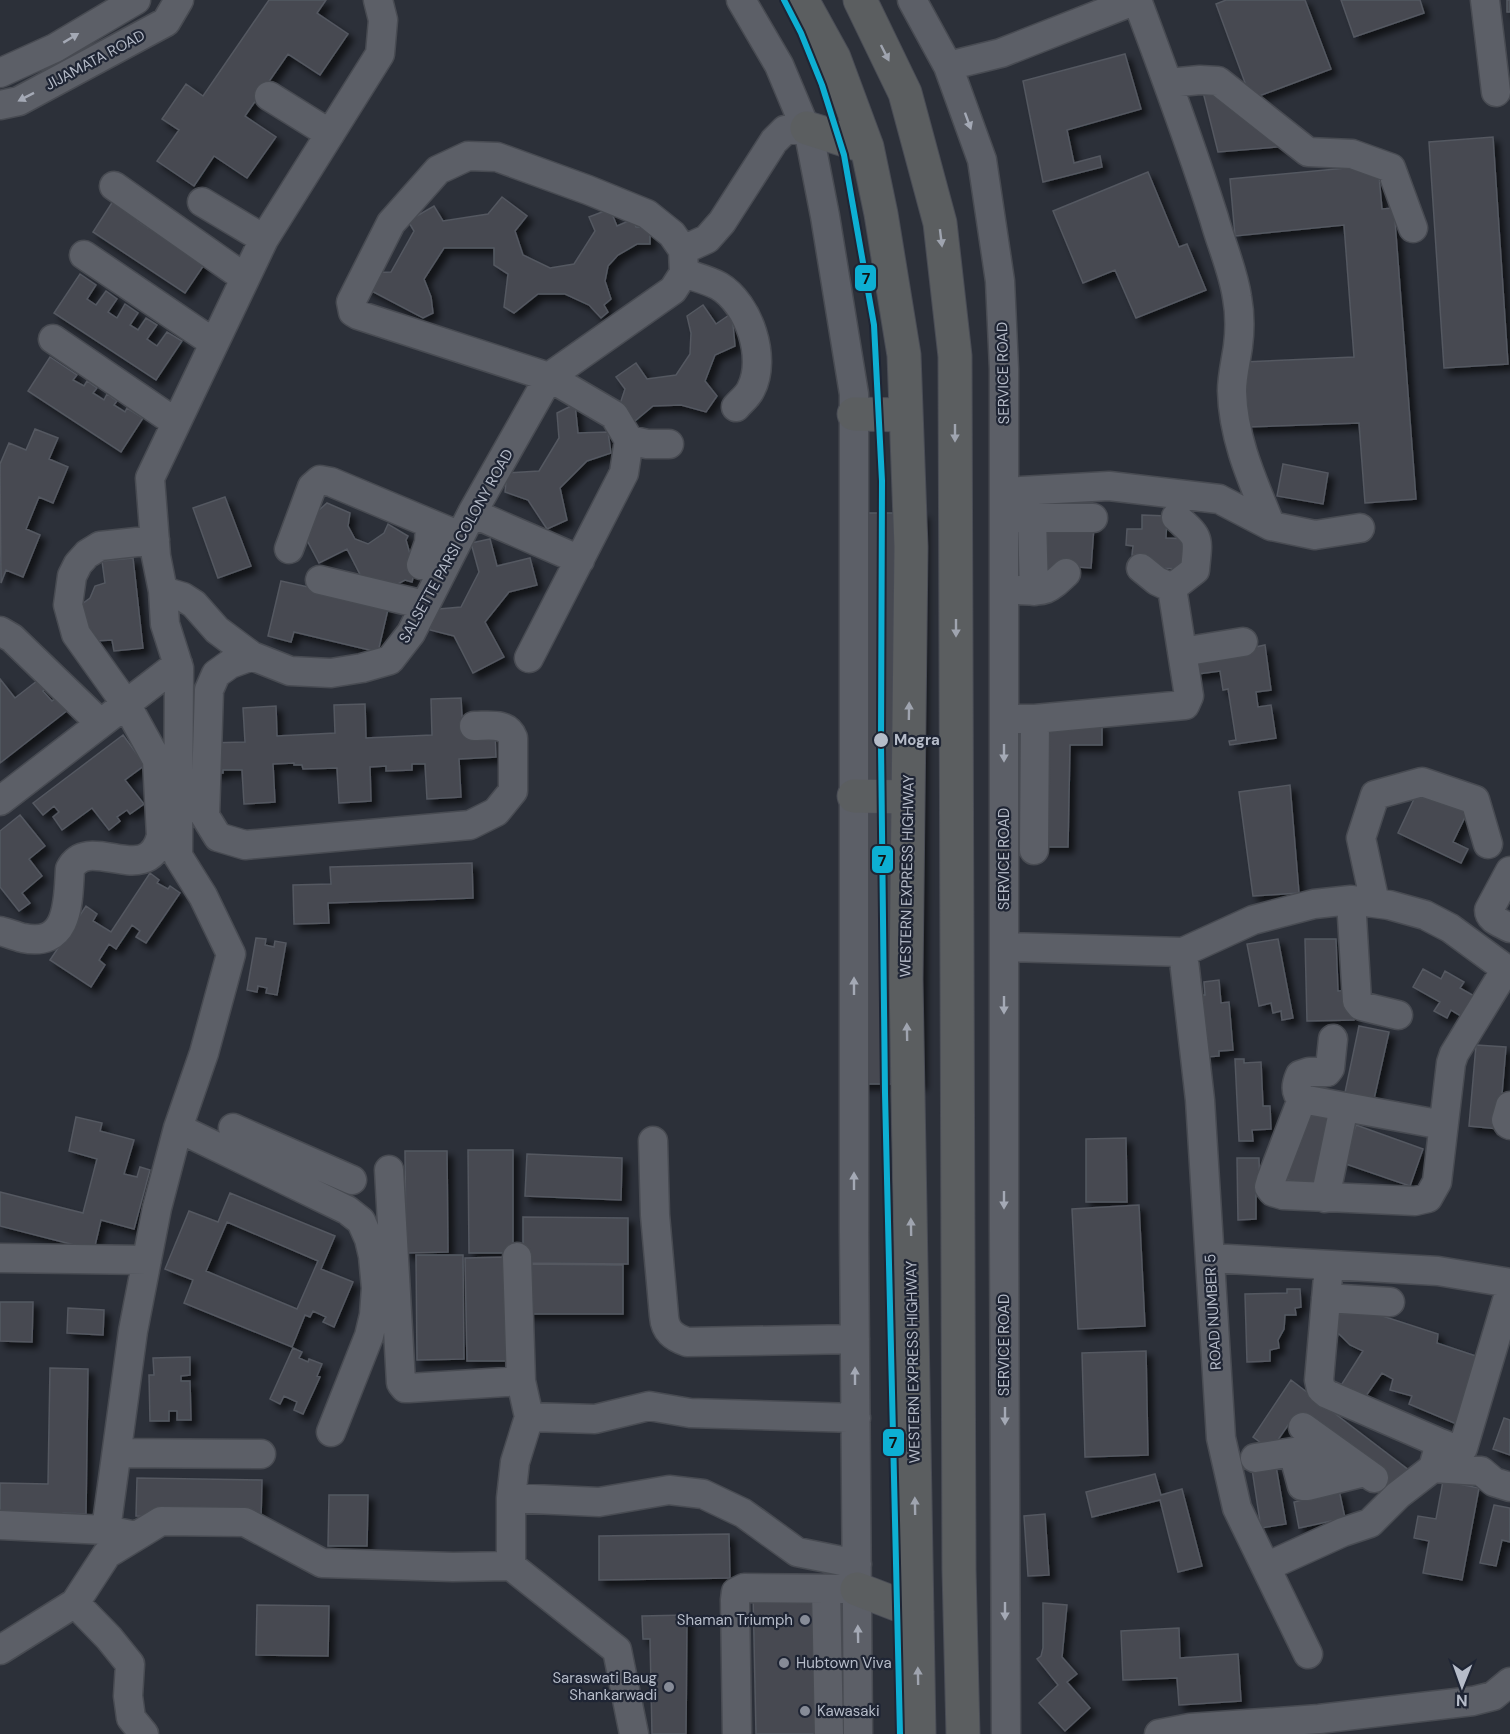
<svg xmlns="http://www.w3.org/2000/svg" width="1510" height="1734" viewBox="0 0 1510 1734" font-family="'DM Sans',sans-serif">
	<defs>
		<filter id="shadow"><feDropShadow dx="5.5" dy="5.5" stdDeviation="3" flood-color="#0009"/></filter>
	</defs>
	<rect width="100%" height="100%" fill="#2c3039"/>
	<path fill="#464951" stroke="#545861" stroke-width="1.5" fill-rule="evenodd" filter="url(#shadow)" d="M269,0H326L317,13L348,34L320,75L288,54L245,116L276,137L247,178L214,156L194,186L157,161L179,130L162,119L186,84L203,96Z
		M1226,0H1305L1331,69L1251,99L1216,4Z
		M1341,0H1420L1424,13L1354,37Z
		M1507,0H1510V12H1507Z
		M1125,54L1141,109L1067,130L1074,163L1100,156L1102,167L1043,182L1023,81Z
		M1200,80L1299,145L1218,152Z
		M1493,137L1508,364L1444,368L1429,142Z
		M1378,165L1382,209L1394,208L1416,499L1365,503L1359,423L1246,427L1244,362L1354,357L1344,225L1235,236L1230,179Z
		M1148,172L1179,247L1187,244L1206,290L1136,318L1115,270L1083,283L1053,211Z
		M502,197L527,216L515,231L523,255L550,268L574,264L595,231L589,217L610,209L617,226L633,219L636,227H650V244H637L618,255L608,266L605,281L611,299L604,305L608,312L601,318L589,305L565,294H538L514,313L504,307L508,274L494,265V248H444L424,279L431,297L433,313L423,318L366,288L369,273L391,272L414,231L408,221L434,206L443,221L488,214Z
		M115,198L142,215L138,221L148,228L152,222L208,259L185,293L93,232Z
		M80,274L96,285L87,299L96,305L106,291L117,299L108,312L117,318L125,304L138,313L130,325L138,330L146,318L157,325L147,339L157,346L167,332L182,341L156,380L54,313Z
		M703,305L716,324L732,313L735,346L715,355L705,381L717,396L706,412L681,405L653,406L635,421L620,404L625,389L616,377L636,363L647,379L676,375L690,354L691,333L687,316Z
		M50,357L77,375L73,380L84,386L87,381L97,388L93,393L104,400L107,394L117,401L114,405L125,412L127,408L143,418L121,452L28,391Z
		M575,404L578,433L608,432L611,453L587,461L560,488L567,520L547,529L528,500L505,492L507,473L539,471L559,438L557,413Z
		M35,429L58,438L49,459L68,467L53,503L39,497L26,529L40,535L23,577L6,570L1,583L0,464L9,443L26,450Z
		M1283,464L1328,473L1323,504L1277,496Z
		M225,497L251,566L218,578L193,508Z
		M327,503L350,513L348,526L355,539L368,544L384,533L388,524L408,536L406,540L410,554L418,556L412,582L405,580L372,598L347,549L319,563L300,527Z
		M857,513H923L921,1084H855Z
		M1142,515L1167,516L1166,538L1189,539L1188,569L1147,568L1148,556L1132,555L1133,546L1126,545L1127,529H1142Z
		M1094,526L1091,568L1063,566L1038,587L1035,527Z
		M490,539L497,566L530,558L537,585L509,592L485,622L504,657L473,673L454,636L430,630L428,610L461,607L479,572L471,543Z
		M133,558L143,648L114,651L112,640L94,641L78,614L82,604L90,598L95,586L105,583L102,561Z
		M281,581L389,605L378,652L294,632L291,642L268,636Z
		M1265,645L1271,690L1256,692L1258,707L1271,705L1276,738L1230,745L1229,741L1236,740L1228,689L1223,690L1220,671L1190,675L1196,660Z
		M42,677L49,686L43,691L52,701L57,697L68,710L0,763V679L15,698Z
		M461,698L463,733L495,731L496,757L459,759L461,797L427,799L425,764H412V770L386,771V766L370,767L371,801L339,803L337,768L303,769L302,765H294V763L273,764L275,802L244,804L242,770H223V773H210L208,743L245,742L243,708L276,706L277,736L335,733L334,705L365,704L366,738L432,735L431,699Z
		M1041,723L1102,724V745H1070L1068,847H1038Z
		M123,735L145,765L125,780L144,804L130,814L127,810L117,817L120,821L109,830L92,808L62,830L53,817L59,812L54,806L43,815L33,803Z
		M1422,782L1468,811L1453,842L1468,849L1461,863L1398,833Z
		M1290,785L1299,893L1253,896L1239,792Z
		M20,815L45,846L29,859L42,876L22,893L30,903L19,911L0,887V831Z
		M472,863L473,898L328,903L329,923L294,924L293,885L331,884L330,867Z
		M150,873L159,880L157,883L168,889L170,886L180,893L146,943L136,937L140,931L132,925L116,949L109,944L99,960L105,965L91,987L50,960L86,906L97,914L93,921L111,932Z
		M256,938L266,939L265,945L274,947L275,941L286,943L277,995L266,993L267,988L258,986L257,992L247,990Z
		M1278,939L1293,1018L1282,1020L1281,1011L1273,1013L1271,1003L1259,1006L1247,944Z
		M1305,939H1336L1338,991L1353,990L1354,1020L1307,1021Z
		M1423,969L1441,979L1445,971L1464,982L1460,988L1476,997L1464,1018L1451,1010L1447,1018L1434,1011L1440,1002L1413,987Z
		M1219,980L1221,1003L1229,1002L1233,1050L1219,1051V1056L1205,1057L1200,995H1205L1204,982Z
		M1359,1026L1389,1032L1372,1108L1343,1102Z
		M1476,1045L1506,1047L1499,1129L1469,1126Z
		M1235,1059H1244V1063L1261,1062L1263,1106H1270L1271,1129L1252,1130L1253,1141H1239Z
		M1302,1112L1329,1118L1322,1187L1282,1179Z
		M76,1117L102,1123L100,1131L134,1140L124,1174L137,1177L140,1167L150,1170L134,1229L101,1220L94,1250L0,1226V1192L83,1213L97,1159L69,1151Z
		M1356,1125L1423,1149L1410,1186L1343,1163Z
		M1126,1138L1127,1202H1086V1139Z
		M468,1150H513V1253H469Z
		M405,1151H447L448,1252L406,1253Z
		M527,1154L622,1158L621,1200L525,1196Z
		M1237,1158H1259L1260,1193H1256V1219L1238,1220Z
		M230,1193L335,1236L321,1269L353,1282L334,1327L323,1322L326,1317L313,1311L310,1317L305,1315L292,1347L184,1303L193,1280L165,1269L189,1211L218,1222ZM227,1222L318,1261L297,1309L206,1271Z
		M1139,1205L1145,1326L1078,1329L1072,1209Z
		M523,1217L628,1218V1264L523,1263Z
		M416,1255H463L464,1359L417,1360Z
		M509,1257L510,1361H467L465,1258Z
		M521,1264L623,1265V1314H521Z
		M1287,1289H1300L1301,1307L1295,1308L1296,1315H1285L1284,1329L1278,1340L1279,1348L1270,1350V1361L1247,1362L1245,1294L1287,1293Z
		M1330,1299L1438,1334L1437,1343L1488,1360L1466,1428L1409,1404L1412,1396L1390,1390L1393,1379L1382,1373L1359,1406L1338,1390L1363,1351L1350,1345L1338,1333L1336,1345Z
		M0,1302H33L32,1342L0,1341Z
		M68,1308L104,1310L103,1335L67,1333Z
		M293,1348L302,1352L299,1358L308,1362L309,1359L322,1364L317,1376L320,1377L303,1414L294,1410L297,1402L284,1396L280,1404L270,1399Z
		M1146,1351L1148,1455L1085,1457L1082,1353Z
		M190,1357V1375L181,1376V1381H190L191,1420H177V1411H169V1421H150L149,1375H154L153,1358Z
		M50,1368L88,1369L86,1514L63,1513V1519L0,1518V1483L48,1484Z
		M1291,1380L1410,1471L1395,1490L1295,1415L1271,1450L1253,1437Z
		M1504,1418L1510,1420V1455L1493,1449Z
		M1276,1466L1286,1524L1261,1528L1252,1469Z
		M1155,1474L1161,1495L1182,1489L1202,1566L1178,1572L1160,1500L1092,1517L1086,1492Z
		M137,1478L262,1480L261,1518L136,1516Z
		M1443,1481L1479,1488L1462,1580L1423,1573L1429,1541L1414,1538L1418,1516L1436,1519Z
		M1339,1490L1345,1518L1299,1528L1294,1502L1321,1496Z
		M329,1495H368L367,1546H328Z
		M1494,1505L1510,1508V1542L1502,1540L1496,1566L1480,1563Z
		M1045,1514L1049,1575L1028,1576L1024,1516Z
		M729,1534L730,1578L599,1580V1536Z
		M812,1590L816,1734H756L753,1591Z
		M1043,1603L1067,1605L1062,1657L1077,1674L1067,1682L1090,1708L1065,1731L1039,1703L1058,1685L1037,1659L1041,1656L1043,1648Z
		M257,1605L329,1606L328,1656L256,1655Z
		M687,1615L686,1734H652L650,1639H643L642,1616Z
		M1179,1628L1180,1658L1238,1654L1241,1701L1179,1705L1177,1678L1123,1680L1121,1631Z"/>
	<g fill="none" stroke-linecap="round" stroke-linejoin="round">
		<g stroke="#484b52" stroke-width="31">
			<path id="minor" d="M741,0L779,65L810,139L825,216L854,394V1232L858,1734
				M912,0L948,66L982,160L1000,281L1004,369V1231L1006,1734
				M1137,0C1164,72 1191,145 1214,218C1221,244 1233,270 1237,297C1240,313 1240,330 1238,346C1236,361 1232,376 1232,391C1233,439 1253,482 1271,526
				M1485,0L1496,92
				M948,66L1001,53L1136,0
				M0,73L55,48L136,0
				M1169,83L1200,80L1218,81L1308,152L1352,154L1391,168L1413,228
				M269,96L330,134
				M0,105L19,101L166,22L179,0
				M114,186L245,278
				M202,202L264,239
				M683,250L707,239L722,222L774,141L785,130L807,128
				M84,255L214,343
				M684,273C695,277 708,280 719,286C749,304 767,358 751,389C748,396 741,401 736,407
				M53,339L175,422
				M629,440L647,444H669
				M1004,492L1109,486L1219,499L1271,526L1315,535L1360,528
				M472,513L580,560
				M1004,518H1093
				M1032,518L1034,591
				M289,549L312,487L320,480L331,482L460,536
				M421,565L429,543L430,524
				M1141,568L1157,581L1172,588
				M320,580L425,605
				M1019,590C1046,591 1046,592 1066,573
				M163,591L183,597L194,604L217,630L252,656L290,671L331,673L362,668L390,660L411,633L472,513L549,377L673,290L684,273L683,250
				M0,631L12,638L100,723
				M1182,652L1243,642
				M252,656L230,664L216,674L209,690L205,816L218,837L245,845L470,825L496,812L513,791V738C507,722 489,726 474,726
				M529,658L624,473L629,440L614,415L549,377L358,315L353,312L351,302L391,223L438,170L468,156L497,157L588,190L647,214L672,234L683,250
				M1004,719H1035L1185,705L1189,696L1172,588L1195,570C1198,537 1201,539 1176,517
				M0,801L178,664
				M1034,850L1035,719
				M1510,871L1489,910C1489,920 1502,923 1510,928
				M1351,900L1357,1001L1361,1006L1398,1015
				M1375,903L1361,838L1375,795L1422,782L1475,800L1488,844
				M0,931C8,933 15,936 23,938C70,948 68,900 70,869C89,832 147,890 161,836L157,760L126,704L76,634L68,605L72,576L78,564L87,554L100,546L155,540
				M1004,947L1183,952L1253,920L1314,904L1351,900L1389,905L1425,915L1450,928L1510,972
				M1183,952L1200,1100L1221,1438L1237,1508L1308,1654
				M1333,1039L1330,1068L1327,1072H1309L1300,1075C1296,1084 1294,1092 1302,1099L1443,1125
				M1302,1099L1271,1180L1269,1187L1273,1192L1283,1195L1415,1201L1428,1198L1437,1182L1451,1063L1454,1054L1506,969
				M1510,1106L1506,1120L1508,1124L1510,1125
				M178,1128L347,1210L361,1221L369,1239L373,1256L376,1288L374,1315L369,1336L331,1432
				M233,1128L352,1180
				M653,1141L655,1215L664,1316C665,1331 673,1337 687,1342L855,1339
				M389,1170L401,1383L405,1388H409L521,1381L529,1417
				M1325,1198L1344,1107
				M517,1257L521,1381
				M0,1258L147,1260
				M1210,1258L1438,1271L1510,1283
				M1329,1265L1319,1380L1321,1389L1327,1394L1440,1443L1433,1468
				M1326,1298L1390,1302
				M1303,1427L1374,1478
				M1440,1443L1458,1450L1463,1448L1510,1290
				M118,1453L261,1454
				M1255,1458L1293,1452
				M1335,1479L1302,1453L1293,1452L1302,1486H1308L1365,1472
				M511,1498L599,1502L669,1490L703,1494L743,1513L797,1552L857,1564
				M0,1525L106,1530
				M136,1536L106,1530L133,1331L157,1208L178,1128L204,1053L231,954L203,896L178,856L179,668L165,624L163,591L156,556L150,478L264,239L380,54L383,20L378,0
				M511,1566V1498L515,1462L529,1417L595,1419L649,1406L690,1413L856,1418
				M1266,1567L1343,1532L1370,1523L1398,1495L1433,1468L1481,1471L1494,1482L1510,1487
				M826,1589L829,1734
				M75,1603L109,1638L130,1664L128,1696L131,1718L144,1734
				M0,1650L75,1603L107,1554L161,1521L245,1522L322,1563L453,1567L511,1566L617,1650L634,1734
				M737,1734L735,1600L736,1592L744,1588L857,1589
				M1159,1734L1190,1728L1319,1719L1473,1701L1493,1696L1510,1682"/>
		</g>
		<g stroke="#494c55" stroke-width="35">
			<path id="highway" d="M802,0L834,58L867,147L881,214L904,355L911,547L906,979L919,1734
				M860,0L905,93L940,223L955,356L959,1570L963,1734
				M807,128L867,147
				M854,414L906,415
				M854,796L908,797
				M857,1589L917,1612"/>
		</g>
		<use href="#minor" stroke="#5c5f67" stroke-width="28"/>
		<use href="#highway" stroke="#5b5e60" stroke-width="33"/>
		<g stroke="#1f2534" stroke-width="10">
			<path id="metro-1" d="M784,0L801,33L822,85L844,155L874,325L882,481L881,744L885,1093L900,1734"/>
		</g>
		<use href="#metro-1" stroke="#0dafd3" stroke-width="6"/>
	</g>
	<defs><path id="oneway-solid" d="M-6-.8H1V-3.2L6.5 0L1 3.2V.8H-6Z" transform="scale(1.5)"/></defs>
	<g fill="#a4a9b5">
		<use href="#oneway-solid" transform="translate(71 38) rotate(-31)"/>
		<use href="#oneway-solid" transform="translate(26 97) rotate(153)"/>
		<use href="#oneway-solid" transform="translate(968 121) rotate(70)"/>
		<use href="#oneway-solid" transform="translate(1004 753) rotate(90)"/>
		<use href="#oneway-solid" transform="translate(854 986) rotate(-90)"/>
		<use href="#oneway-solid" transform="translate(1004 1005) rotate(90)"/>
		<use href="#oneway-solid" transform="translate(854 1181) rotate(-90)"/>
		<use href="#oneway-solid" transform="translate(1004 1200) rotate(90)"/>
		<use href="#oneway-solid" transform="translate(855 1376) rotate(-90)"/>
		<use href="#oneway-solid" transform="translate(1005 1416) rotate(90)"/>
		<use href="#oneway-solid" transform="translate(1005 1611) rotate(90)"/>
		<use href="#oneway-solid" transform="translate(858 1634) rotate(-91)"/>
	</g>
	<g fill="#9fa4af">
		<use href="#oneway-solid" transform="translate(885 53) rotate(63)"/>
		<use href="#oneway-solid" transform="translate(941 238) rotate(83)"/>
		<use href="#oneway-solid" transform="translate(955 433) rotate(90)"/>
		<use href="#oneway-solid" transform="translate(956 628) rotate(90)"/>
		<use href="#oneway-solid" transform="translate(909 711) rotate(-89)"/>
		<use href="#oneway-solid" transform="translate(907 1032) rotate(-91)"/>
		<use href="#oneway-solid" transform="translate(911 1227) rotate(-91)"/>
		<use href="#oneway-solid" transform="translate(915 1506) rotate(-91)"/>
		<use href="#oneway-solid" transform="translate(918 1676) rotate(-91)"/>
	</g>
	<circle fill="#b6bcc9" stroke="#1f2534" stroke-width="2" cx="881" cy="740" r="8"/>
	<g fill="#868b97" stroke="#1f2534" stroke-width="2">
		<circle cx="805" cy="1620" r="6"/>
		<circle cx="784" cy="1663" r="6"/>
		<circle cx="669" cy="1687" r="6"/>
		<circle cx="805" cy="1711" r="6"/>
	</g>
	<g text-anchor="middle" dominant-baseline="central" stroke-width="4.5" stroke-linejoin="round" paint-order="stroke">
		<g font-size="15" fill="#b6bcc9" stroke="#1f2534">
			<text transform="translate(95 60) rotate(-28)">JIJAMATA ROAD</text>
			<text transform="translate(1003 373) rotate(-91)">SERVICE ROAD</text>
			<text transform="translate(456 546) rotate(-61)">SALSETTE PARSI COLONY ROAD</text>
			<text transform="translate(1004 859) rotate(-90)">SERVICE ROAD</text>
			<text transform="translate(907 876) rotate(-89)">WESTERN EXPRESS HIGHWAY</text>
			<text transform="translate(1213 1312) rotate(-93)">ROAD NUMBER 5</text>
			<text transform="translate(1004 1345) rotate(-90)">SERVICE ROAD</text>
			<text transform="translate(913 1362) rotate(-91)">WESTERN EXPRESS HIGHWAY</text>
		</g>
		<g font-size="15" font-weight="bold" fill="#b6bcc9" stroke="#1f2534" text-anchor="start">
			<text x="894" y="740">Mogra</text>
		</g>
		<g font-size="15" fill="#b6bcc9" stroke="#1f2534" text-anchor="end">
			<text x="793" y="1620">Shaman Triumph</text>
			<text x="796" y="1663" text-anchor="start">Hubtown Viva</text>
			<text x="657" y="1678">Saraswati Baug<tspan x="657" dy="17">Shankarwadi</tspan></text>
			<text x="817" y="1711" text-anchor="start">Kawasaki</text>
		</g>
	</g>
	<g stroke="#1f2534" stroke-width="2">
		<rect x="854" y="264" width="23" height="28" rx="6" fill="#0dafd3"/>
		<rect x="871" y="845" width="23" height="29" rx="6" fill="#0dafd3"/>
		<rect x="882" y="1428" width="23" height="29" rx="6" fill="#0dafd3"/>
	</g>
	<g font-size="16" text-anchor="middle" font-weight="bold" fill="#111">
		<text x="866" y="284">7</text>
		<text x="882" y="866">7</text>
		<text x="893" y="1448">7</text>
	</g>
	<g transform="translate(1462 1686) rotate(181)" stroke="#1f2534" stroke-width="4.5" paint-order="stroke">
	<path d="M0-4.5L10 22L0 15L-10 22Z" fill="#b6bcc9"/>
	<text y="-9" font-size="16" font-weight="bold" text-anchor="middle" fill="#b6bcc9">N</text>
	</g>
</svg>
